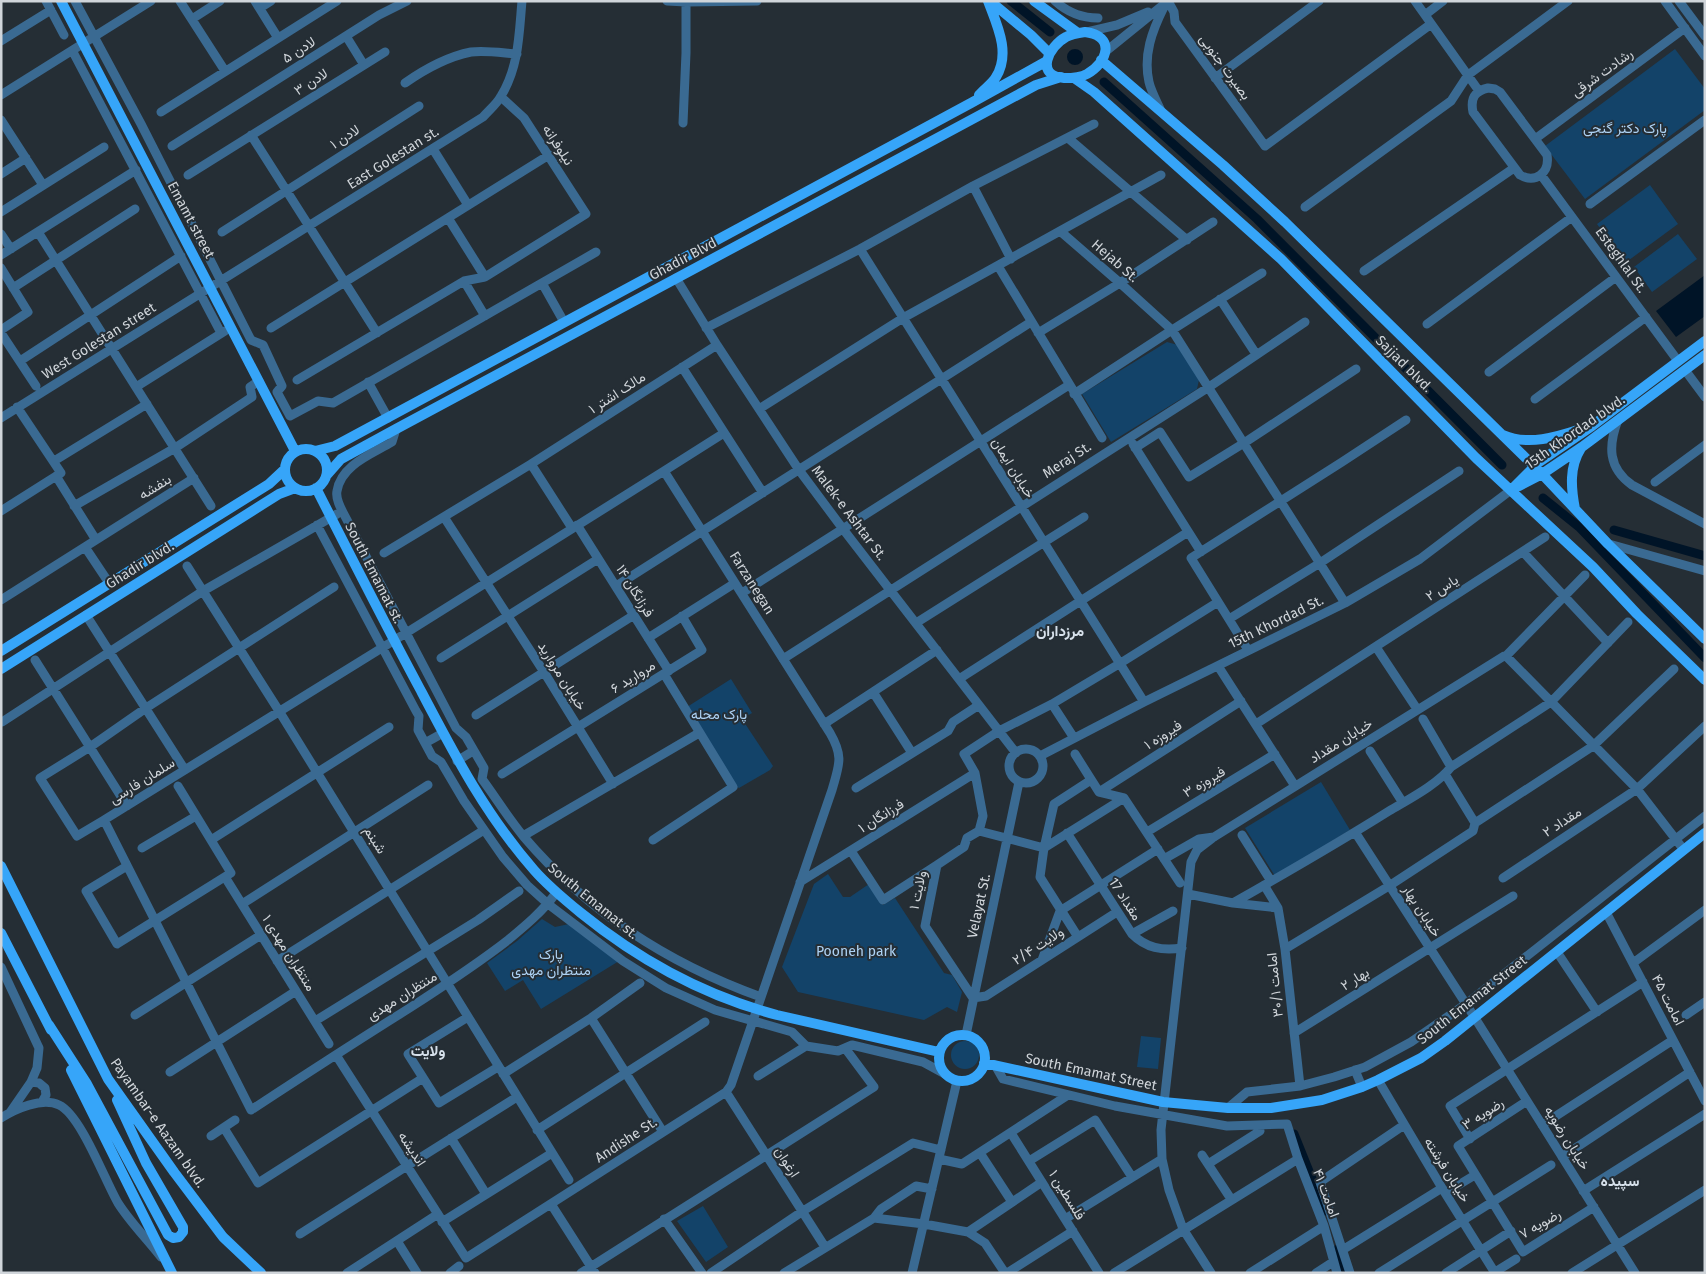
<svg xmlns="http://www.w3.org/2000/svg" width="1706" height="1274" viewBox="0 0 1706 1274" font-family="'Fira Sans',Vazirmatn,sans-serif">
	<rect width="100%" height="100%" fill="#252e35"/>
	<path fill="#134369" d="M1675,49L1705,89V110L1585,199L1545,146Z
		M1650,185L1678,224L1625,263L1597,224Z
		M1678,234L1697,259L1652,292L1634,267Z
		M1167,342L1178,345L1199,380L1197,389L1111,442L1082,394Z
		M731,679L752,713L742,719L773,766L770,770L739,788L736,786L687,707Z
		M1321,782L1350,830L1275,876L1245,828Z
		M828,874L843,897H850L869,884L883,905L895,898L944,973L952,975L962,992L957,1012L947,1007L924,1020L798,992L782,967L814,884Z
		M542,919L555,927L569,924L619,961L541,1009L523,980L505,991L487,963L517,941Z
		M1141,1036L1161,1038L1158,1069L1137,1067Z
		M951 1055a14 14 0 1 1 28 0a14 14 0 1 1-28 0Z
		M703,1206L728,1247L706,1262L677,1221Z"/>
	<path fill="#001427" d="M1067 57a8 8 0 1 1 16 0a8 8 0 1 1-16 0Z
		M1705,275V316L1676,337L1656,311Z"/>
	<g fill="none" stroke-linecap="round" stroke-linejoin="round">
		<path stroke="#001427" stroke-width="9" d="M1011,1L1050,32
			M1104,82L1257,219L1502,465
			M1543,498L1579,527L1705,658
			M1614,530L1705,556
			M1294,1134L1325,1211
			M1338,1249L1345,1273"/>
		<path stroke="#3a6a92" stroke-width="9" d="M46,1L64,35
			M75,1L141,124L251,340L263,345L282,386L277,392L290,416L318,401L333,403L596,252
			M180,1L225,71
			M255,1L278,38
			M667,1L686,2L757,1
			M1055,1C1067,12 1082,18 1098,18
			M1415,1L1479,91
			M1665,1L1705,56
			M1679,1L1705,36
			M260,8L271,1
			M1425,15L1443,1
			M192,19L220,1
			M1087,32L1117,25L1148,12
			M346,36L364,65
			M1,41L51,10
			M73,52L221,333
			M1105,52L1168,1L1174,12L1175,22L1265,146L1431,24
			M1215,78L1319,1
			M405,83C425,69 446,57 471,52C485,50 503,53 517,54
			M1488,88L1495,89L1500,92L1547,155C1550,173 1535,184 1520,175L1473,112C1470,98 1475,91 1488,88Z
			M1,95L151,1
			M1161,111C1157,102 1151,91 1149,82C1143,55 1152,31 1164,7
			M161,112L337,1
			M1,120L43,185
			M683,123L686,53V1
			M251,135L377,333
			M1068,138L1187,240
			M1535,139L1685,28
			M172,146L379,15L407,1
			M433,149L468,205
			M1,174L26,158
			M188,175L385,52
			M1541,175L1678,361
			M973,186L1011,259
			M1590,204L1705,120
			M1305,207L1451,101L1468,75L1568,1
			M1,212L104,147
			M448,218L485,277
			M1060,231L1161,175
			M38,232L211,506
			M222,232L419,106
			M1,234L11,249
			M860,249L1144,702
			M1,255L136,170
			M998,266L1102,438
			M1,268L28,312L1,330
			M1364,271L1514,168
			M676,278L717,345L799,470L843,529L1016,753
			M464,281L485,316
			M542,283L564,322
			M13,288L135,209
			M1220,299L1256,354
			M1427,324L1572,217
			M271,328L549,155
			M706,328L860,249L973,186L1094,124
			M1,333L36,386
			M1038,333L1120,283L1213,222
			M20,361L181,256
			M682,367L763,493
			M1685,370L1705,397
			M1489,372L1616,277
			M297,380L464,281L485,277L586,214L524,118L501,97
			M368,382L388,418
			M136,387L225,331
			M1074,394L1172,330L1262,273
			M1535,399L1646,317
			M759,409L903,318L1060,231L1120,283L1172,330L1345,603
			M1,418L483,117C489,110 497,104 501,96C519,67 519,34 522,1
			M1618,420C1608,446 1608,468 1632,485L1705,524
			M396,429L392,442C372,454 341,465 337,491C335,500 343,512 347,520L456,728L466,737L484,768L482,779C496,798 509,819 524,837C588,912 669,964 761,997
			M1133,444L1201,552
			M1135,448L1160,432L1189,477L1244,443L1356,369
			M54,461L147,404
			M531,464L572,528
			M664,471L724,433
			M56,476L96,540
			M1655,482L1705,445
			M74,506L175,448L252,397L250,387L259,381
			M1,511L61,473L17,407
			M444,517L544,672L613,784
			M317,525L416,711L419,716L418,730L432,756L441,762L464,801L503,857L527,885L548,904L623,961L666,988L715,1010L792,1032L806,1046L838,1051L852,1045L923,1062L945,1074
			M577,525L669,671
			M1609,544L1705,571
			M85,547L109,583
			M1523,552L1608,643
			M384,553L531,464L717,345
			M187,566L279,711L569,1180
			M616,586L1031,322
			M742,593L1069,385
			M1,600L194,478
			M86,615L185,770
			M1229,619L1320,563L1459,471
			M916,623L1084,517
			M648,638L735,583
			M1376,647L1417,709
			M1248,650L1191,558L1342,462L1406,420
			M1506,656L1585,575
			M441,658L598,559
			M783,659L1209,387L1305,322
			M35,660L127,806
			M1218,666L1295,786
			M959,679L1188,532
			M873,692L912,753
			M1052,704L1074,738
			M476,715L634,615
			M1423,719L1451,767
			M2,722L203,591L337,514
			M824,724L937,650
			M1256,724L1545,537
			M425,743L443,733
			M1009 766a17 17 0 1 1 34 0a17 17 0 1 1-34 0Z
			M1370,751L1403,803
			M1075,754L1099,792L1124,798
			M1040,756L1144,702L1345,603L1420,559L1511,490
			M457,761L473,751
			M502,774L702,650L682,616
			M856,788L948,731L953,722L979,705
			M1099,792L1241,701
			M1124,798L1180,883
			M104,820L77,836L40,778L90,747L146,708L334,587
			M1475,823L1593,746L1674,669
			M979,831L1044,848
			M1147,832L1275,754
			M1355,832L1475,1018L1635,1273
			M1067,833L1132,934C1146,948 1162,951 1182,948
			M1242,835L1271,881
			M523,836L699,733
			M211,840L389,727
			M653,840L733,787L664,674
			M142,848L196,816
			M1044,848L1124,798
			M851,851L883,900L937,865L925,926L973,998L986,996L1117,912
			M1164,859L1199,839L1214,837
			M937,865L964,847L967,838L979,831L983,816L975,773L964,754L999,731L1052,704L1119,664L1218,602
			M127,866L86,891L117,944L231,873L178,786
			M225,877L329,1044
			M1503,878L1637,789L1705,726
			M800,882L975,773
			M1264,885L1278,908L1285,949L1300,1086
			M1188,894L1233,903L1278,908
			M1233,903C1286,873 1338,843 1389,811C1409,799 1438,784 1451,767L1551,702L1628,622
			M242,904L428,785
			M1606,912L1705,1101
			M1132,934L1173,911
			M1078,937L1040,877L1044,848L1054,804L1091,780
			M1285,949L1389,886L1473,831L1475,823L1445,774
			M1557,952L1597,1012
			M1042,960L1060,911L1158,849
			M277,961L484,830
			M1633,963L1705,910
			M1,967L39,1048L37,1068L31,1082L11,1111
			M135,1015L261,935
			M1686,1015L1705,1002
			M468,1017L408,1054L439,1103L498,1067
			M591,1018L663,1132
			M315,1021L478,920L519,891
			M1294,1033L1513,896
			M966,1035L1019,782
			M336,1055L466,1258L726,1092L731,1085L832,790C839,765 844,757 830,733L664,471L406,633L104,820L251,1110C303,1076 355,1042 408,1009C442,987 476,965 508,940C525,926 543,911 556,893
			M995,1065L1003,1079L1115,1106L1227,1126L1287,1124L1298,1159L1324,1226L1337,1273
			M1355,1070L1362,1087
			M170,1072L296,991
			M503,1074L591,1018L640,983
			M758,1076L806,1046
			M1378,1080L1442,1188L1495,1273
			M31,1082L39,1083L45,1088L46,1095L42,1102
			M726,1092L825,1247
			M1527,1101L1458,1146L1523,1252L1594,1207
			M1228,1108L1247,1092L1300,1086L1334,1077L1365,1067L1411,1042L1466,1004L1705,816
			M1,1118C15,1109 42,1097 59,1105C81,1115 105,1181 118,1203C130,1222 147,1239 161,1257
			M1542,1125L1673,1040
			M224,1128L258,1183L423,1078
			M537,1130L705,1022
			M1011,1133L1099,1273
			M211,1136L235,1120
			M451,1138L486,1194
			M1470,1139L1450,1106L1643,982
			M980,1153L1012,1202
			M1202,1155L1231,1199
			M1562,1157L1690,1072
			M939,1159L962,1164L1068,1095
			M1029,1161L1095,1120L1132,1177
			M1208,1164L1260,1131L1257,1126
			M1583,1191L1705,1114
			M1445,1193L1475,1175
			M551,1204L595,1273
			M874,1218L881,1209L916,1186L932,1189
			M664,1219L702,1273
			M1065,1219L1162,1159
			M442,1222L552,1153
			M968,1232L1042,1182
			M300,1234L407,1166L517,1097
			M397,1241L417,1273
			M1344,1249L1442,1188
			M1495,1272L1516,1259
			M347,1273L438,1214
			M450,1273L459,1266
			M581,1273L874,1087L845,1048
			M711,1273L803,1211L913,1143L941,1150
			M784,1273L874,1218L924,1224L968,1232L985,1243L1005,1273
			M912,1273L957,1081
			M1007,1273L1073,1231
			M1114,1273L1298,1159
			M1211,1273L1183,1229L1169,1190L1162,1159L1161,1130L1191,862L1197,850L1214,837L1504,656H1506L1637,789L1684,850
			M1250,1273L1324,1226
			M1316,1273L1333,1262
			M1350,1273L1320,1182L1404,1125
			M1379,1273L1551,1165
			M1446,1273L1511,1231
			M1572,1273L1705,1190"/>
		<path stroke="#36a5f9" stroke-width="10" d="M61,1L295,451
			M990,1L1031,35L1049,53
			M1034,1L1078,33
			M1085,32C1116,36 1108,62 1087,74C1080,78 1071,78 1064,78C1034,76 1049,46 1066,37C1071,34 1078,33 1085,32Z
			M1101,60L1223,165L1285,222L1542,474L1608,544L1705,639
			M1074,78L1094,92L1281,259L1476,458L1593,567L1637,614L1705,680
			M979,95C984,89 992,84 996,77C1011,53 997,25 988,1
			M1503,435C1528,446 1557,437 1581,429
			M285 470a21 21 0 1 1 42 0a21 21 0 1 1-42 0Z
			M315,451L335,446L971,103L1047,61
			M326,476L341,459L396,429L1036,85L1061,77
			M1519,486L1542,474L1582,447L1705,355
			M316,488C350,555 384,622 420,689C454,754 485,814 534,870C548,886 565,900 581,913C639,960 705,996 777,1015L939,1052
			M1511,490L1539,462L1592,426L1705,341
			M1575,509C1571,488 1569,467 1581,448
			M1,651L269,484L285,469
			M1,669L279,494L295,488
			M1,866L108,1079L174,1172L223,1237L261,1273
			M1,933L51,1030
			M49,1025L87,1084L168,1235L173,1238L179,1237L183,1232V1227L146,1163L117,1100
			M939 1058a23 23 0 1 1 46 0a23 23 0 1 1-46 0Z
			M984,1063L1163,1102L1228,1108H1271L1322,1100L1362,1087L1378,1080L1421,1058L1445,1041L1705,833
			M71,1070L172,1273"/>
	</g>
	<g text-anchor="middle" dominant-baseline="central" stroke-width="4" stroke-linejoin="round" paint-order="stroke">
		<g font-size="14" fill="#d0d5da" stroke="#252e35">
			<text transform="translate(299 50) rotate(-32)">لادن ۵</text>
			<text transform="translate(1225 67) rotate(54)">بصیرت جنوبی</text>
			<text transform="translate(1602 73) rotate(-36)">رشادت شرقی</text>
			<text transform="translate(311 82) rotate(-32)">لادن ۳</text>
			<text transform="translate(345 137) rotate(-33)">لادن ۱</text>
			<text transform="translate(558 145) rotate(57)">نیلوفرانه</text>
			<text transform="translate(393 158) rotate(-32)">East Golestan st.</text>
			<text transform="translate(191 220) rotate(62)">Emamt street</text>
			<text transform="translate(683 259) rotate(-28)">Ghadir Blvd</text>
			<text transform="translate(1621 260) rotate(54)">Esteghlal St.</text>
			<text transform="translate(1115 261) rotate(41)">Hejab St.</text>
			<text transform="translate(99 341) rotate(-32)">West Golestan street</text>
			<text transform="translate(1404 364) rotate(45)">Sajjad blvd.</text>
			<text transform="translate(617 393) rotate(-33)">مالک اشتر ۱</text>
			<text transform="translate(1575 432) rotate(-35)">15th Khordad blvd.</text>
			<text transform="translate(1067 460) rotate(-33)">Meraj St.</text>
			<text transform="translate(1013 468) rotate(58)">خیابان ایمان</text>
			<text transform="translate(155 487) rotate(-32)">بنفشه</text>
			<text transform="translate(849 513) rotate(53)">Malek-e Ashtar St.</text>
			<text transform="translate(140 565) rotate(-32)">Ghadir blvd.</text>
			<text transform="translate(374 573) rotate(63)">South Emamat st.</text>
			<text transform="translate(752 583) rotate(58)">Farzanegan</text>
			<text transform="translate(1442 588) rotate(-33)">یاس ۲</text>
			<text transform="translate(635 591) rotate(58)">فرزانگان ۱۴</text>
			<text transform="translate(1276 622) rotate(-26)">15th Khordad St.</text>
			<text transform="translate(562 676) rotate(58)">خیابان مروارید</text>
			<text transform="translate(633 677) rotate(-32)">مروارید ۶</text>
			<text transform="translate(1163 735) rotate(-33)">فیروزه ۱</text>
			<text transform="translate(1341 741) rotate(-32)">خیابان مقداد</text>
			<text transform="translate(142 781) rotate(-32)">سلمان فارسی</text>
			<text transform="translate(1204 782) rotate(-31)">فیروزه ۳</text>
			<text transform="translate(881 816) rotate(-32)">فرزانگان ۱</text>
			<text transform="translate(1562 822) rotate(-33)">مقداد ۲</text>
			<text transform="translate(375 840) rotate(58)">شبنم</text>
			<text transform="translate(918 890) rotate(-78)">ولایت ۱</text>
			<text transform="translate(1125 899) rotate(57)">مقداد 17</text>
			<text transform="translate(593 901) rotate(39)">South Emamat st.</text>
			<text transform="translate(979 906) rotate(-78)">Velayat St.</text>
			<text transform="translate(1422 911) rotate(57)">خیابان بهار</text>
			<text transform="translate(1038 946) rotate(-33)">ولایت ۲/۴</text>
			<text transform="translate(289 953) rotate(58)">منتظران مهدی ۱</text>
			<text transform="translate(1355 979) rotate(-32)">بهار ۲</text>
			<text transform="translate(1275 985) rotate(-96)">امامت ۳۰/۱</text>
			<text transform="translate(402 996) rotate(-32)">منتظران مهدی</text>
			<text transform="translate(1472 1000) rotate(-38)">South Emamat Street</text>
			<text transform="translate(1668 1000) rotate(63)">امامت ۴۵</text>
			<text transform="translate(1091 1072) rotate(12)">South Emamat Street</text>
			<text transform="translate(1483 1114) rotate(-33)">رضویه ۳</text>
			<text transform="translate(158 1123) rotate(55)">Payambar-e Aazam blvd.</text>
			<text transform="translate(1567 1138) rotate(58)">خیابان رضویه</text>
			<text transform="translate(626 1140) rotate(-33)">Andishe St.</text>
			<text transform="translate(412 1149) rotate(57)">اندیشه</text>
			<text transform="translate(787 1162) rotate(57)">ارغوان</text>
			<text transform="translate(1447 1170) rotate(58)">خیابان فرشته</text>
			<text transform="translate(1326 1193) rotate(69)">امامت ۴۱</text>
			<text transform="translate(1067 1195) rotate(58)">فلسطین ۱</text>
			<text transform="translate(1540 1224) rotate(-30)">رضویه ۷</text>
		</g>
		<g font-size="14" fill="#add2f4" stroke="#252e35">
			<text x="1625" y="128">پارک دکتر گنجی</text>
			<text x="719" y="714">پارک محله</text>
			<text x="856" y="951">Pooneh park</text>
			<text x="551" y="954">پارک<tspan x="551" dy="16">منتظران مهدی</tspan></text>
		</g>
		<g font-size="15" font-weight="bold" fill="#d7e1eb" stroke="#252e35">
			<text x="1060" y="631">مرزداران</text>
			<text x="428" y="1051">ولایت</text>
			<text x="1620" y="1181">سپیده</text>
		</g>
	</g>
	<rect width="1706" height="1274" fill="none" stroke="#d0d5da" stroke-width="5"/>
</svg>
